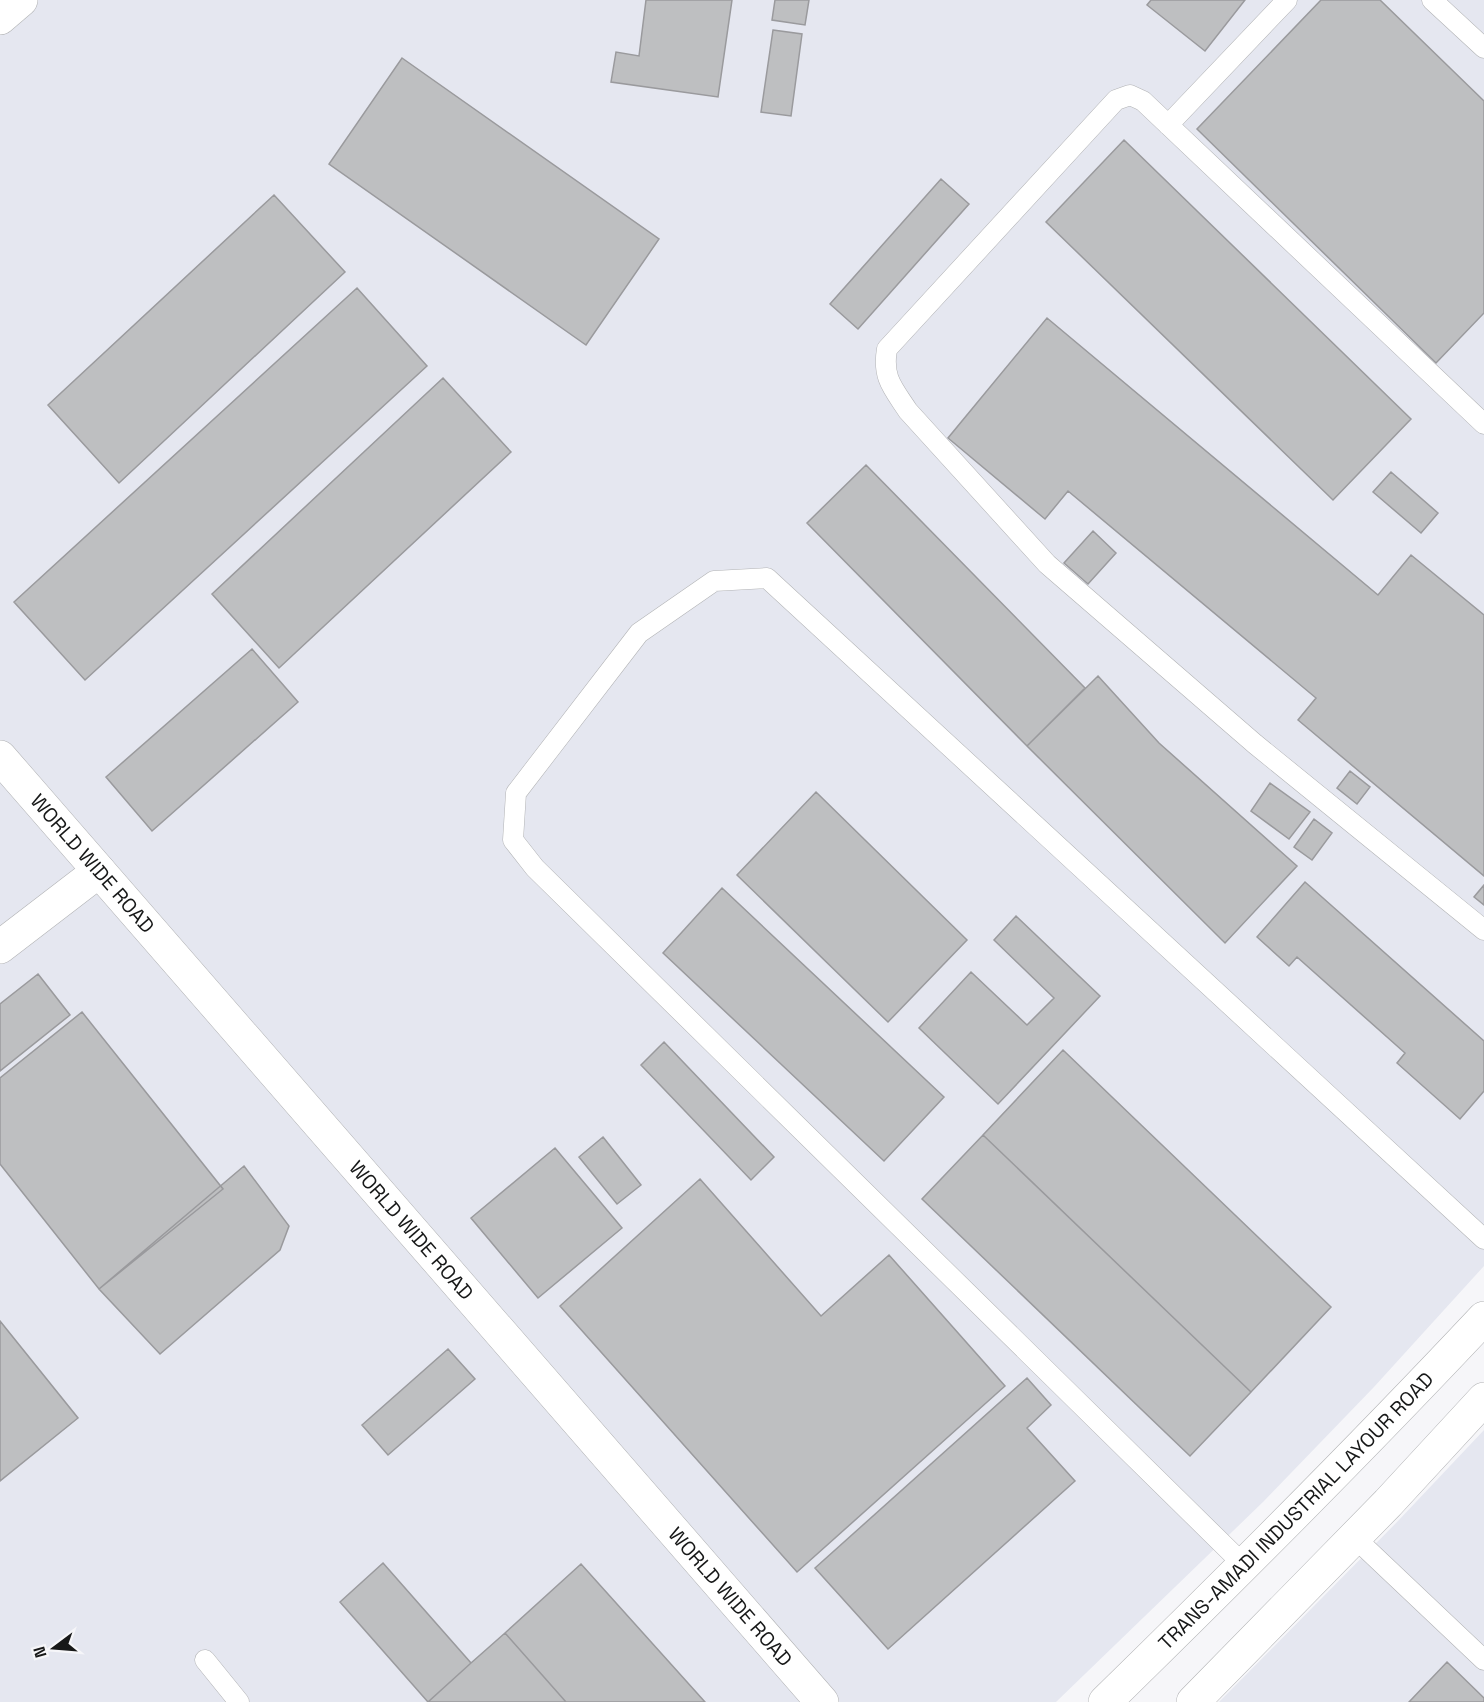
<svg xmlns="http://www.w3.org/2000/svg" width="1484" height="1702" viewBox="0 0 1484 1702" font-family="'Space Grotesk',sans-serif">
	<rect width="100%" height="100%" fill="#f6f6f9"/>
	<path fill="#e5e7f0" d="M0,0H1484V1266L1374,1387L1263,1502L1056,1702H0Z
		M1484,1430V1702H1219L1398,1521Z"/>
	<path fill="#bebfc1" stroke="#9a9a9d" stroke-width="1.5" d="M646,0H732L718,97L611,82L616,52L639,56Z
		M775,0H809L805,25L772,20Z
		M1151,0H1245L1205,51L1147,5Z
		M1321,0H1380L1484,101V313L1436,363L1197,129Z
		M773,30L802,34L791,116L761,112Z
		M402,58L659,239L586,345L329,164Z
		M1124,140L1411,419L1333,500L1046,222Z
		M941,179L969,204L858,329L830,304Z
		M274,195L345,272L119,483L48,405Z
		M357,288L427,366L85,680L14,602Z
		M1047,318L1378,595L1411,555L1484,615V876L1298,720L1316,698L1068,491L1045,519L948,438Z
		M443,378L511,452L279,668L212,594Z
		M866,465L1085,688L1027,746L807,523Z
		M1391,472L1438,513L1421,533L1373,492Z
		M1093,531L1116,553L1088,584L1064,563Z
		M252,649L298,702L152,831L106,777Z
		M1098,676L1159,743L1297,866L1225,943L1027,746Z
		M1350,771L1370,787L1357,804L1337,788Z
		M1270,783L1310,812L1289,839L1251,811Z
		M816,792L967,940L888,1022L737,875Z
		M1314,819L1332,833L1312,860L1294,847Z
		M1305,882L1484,1041V1091L1460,1119L1397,1063L1405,1053L1297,957L1289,966L1257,937Z
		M1484,885V905L1474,897Z
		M722,888L944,1097L884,1161L663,953Z
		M1016,916L1100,996L998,1104L919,1028L971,972L1027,1025L1054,998L994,940Z
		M38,974L70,1015L0,1071V1004Z
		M82,1012L223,1189L99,1289L0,1164V1078Z
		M664,1042L774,1157L751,1180L641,1065Z
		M1063,1050L1331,1307L1251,1392L983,1135Z
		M983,1135L1251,1392L1190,1456L922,1199Z
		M603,1137L641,1185L617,1204L579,1157Z
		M555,1148L622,1228L538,1298L471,1218Z
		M244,1166L289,1226L280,1250L160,1354L99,1289Z
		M700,1179L821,1316L889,1255L1005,1386L797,1572L560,1306Z
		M0,1321L78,1418L0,1481Z
		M448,1349L475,1379L388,1455L362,1425Z
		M1027,1378L1051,1405L1027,1428L1075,1481L888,1649L815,1568Z
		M383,1563L471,1663L428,1702L340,1602Z
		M581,1564L705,1702H566L505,1633Z
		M505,1633L566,1702H428L471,1663Z
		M1447,1662L1484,1698V1702H1409Z"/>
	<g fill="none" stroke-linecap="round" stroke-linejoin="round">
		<g stroke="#b2b3b5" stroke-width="21">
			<path id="lane" d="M1432,0L1484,48
				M1168,125L1287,0
				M1484,424L1143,101L1130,95L1116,100L887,349C882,378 893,388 908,411L1047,564L1255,744L1484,930
				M1354,1537L1484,1660
				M1244,1565L535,868L513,840L516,793L639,633L714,581L767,578L1484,1239
				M205,1660L239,1702"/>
		</g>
		<g stroke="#b2b3b5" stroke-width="34">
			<g id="street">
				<path d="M0,18L21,0"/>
				<path id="s1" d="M0,757L822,1702"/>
				<path d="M0,947L99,871"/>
			</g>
		</g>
		<g stroke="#b2b3b5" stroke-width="34">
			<g id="primary">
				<path id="s2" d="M1105,1702C1234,1576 1361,1449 1484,1318"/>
				<path d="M1193,1702L1388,1503L1484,1399"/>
			</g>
		</g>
		<use href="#lane" stroke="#fff" stroke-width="20"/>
		<use href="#street" stroke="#fff" stroke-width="33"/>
		<use href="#primary" stroke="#fff" stroke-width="33"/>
	</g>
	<g text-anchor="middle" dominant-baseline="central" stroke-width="4.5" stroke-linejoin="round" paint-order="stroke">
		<g font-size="20" fill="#171818" stroke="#f6f6f9">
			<text stroke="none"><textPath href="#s1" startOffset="141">WORLD WIDE ROAD</textPath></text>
			<text stroke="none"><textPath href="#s1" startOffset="627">WORLD WIDE ROAD</textPath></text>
			<text stroke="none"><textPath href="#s2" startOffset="270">TRANS-AMADI INDUSTRIAL LAYOUR ROAD</textPath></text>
			<text stroke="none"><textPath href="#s1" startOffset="1113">WORLD WIDE ROAD</textPath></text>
		</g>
	</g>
	<g transform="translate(54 1648) rotate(254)" stroke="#f6f6f9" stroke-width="4.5" paint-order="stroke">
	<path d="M0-4.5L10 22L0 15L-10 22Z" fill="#171818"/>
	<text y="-9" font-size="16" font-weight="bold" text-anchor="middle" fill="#171818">N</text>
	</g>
</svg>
